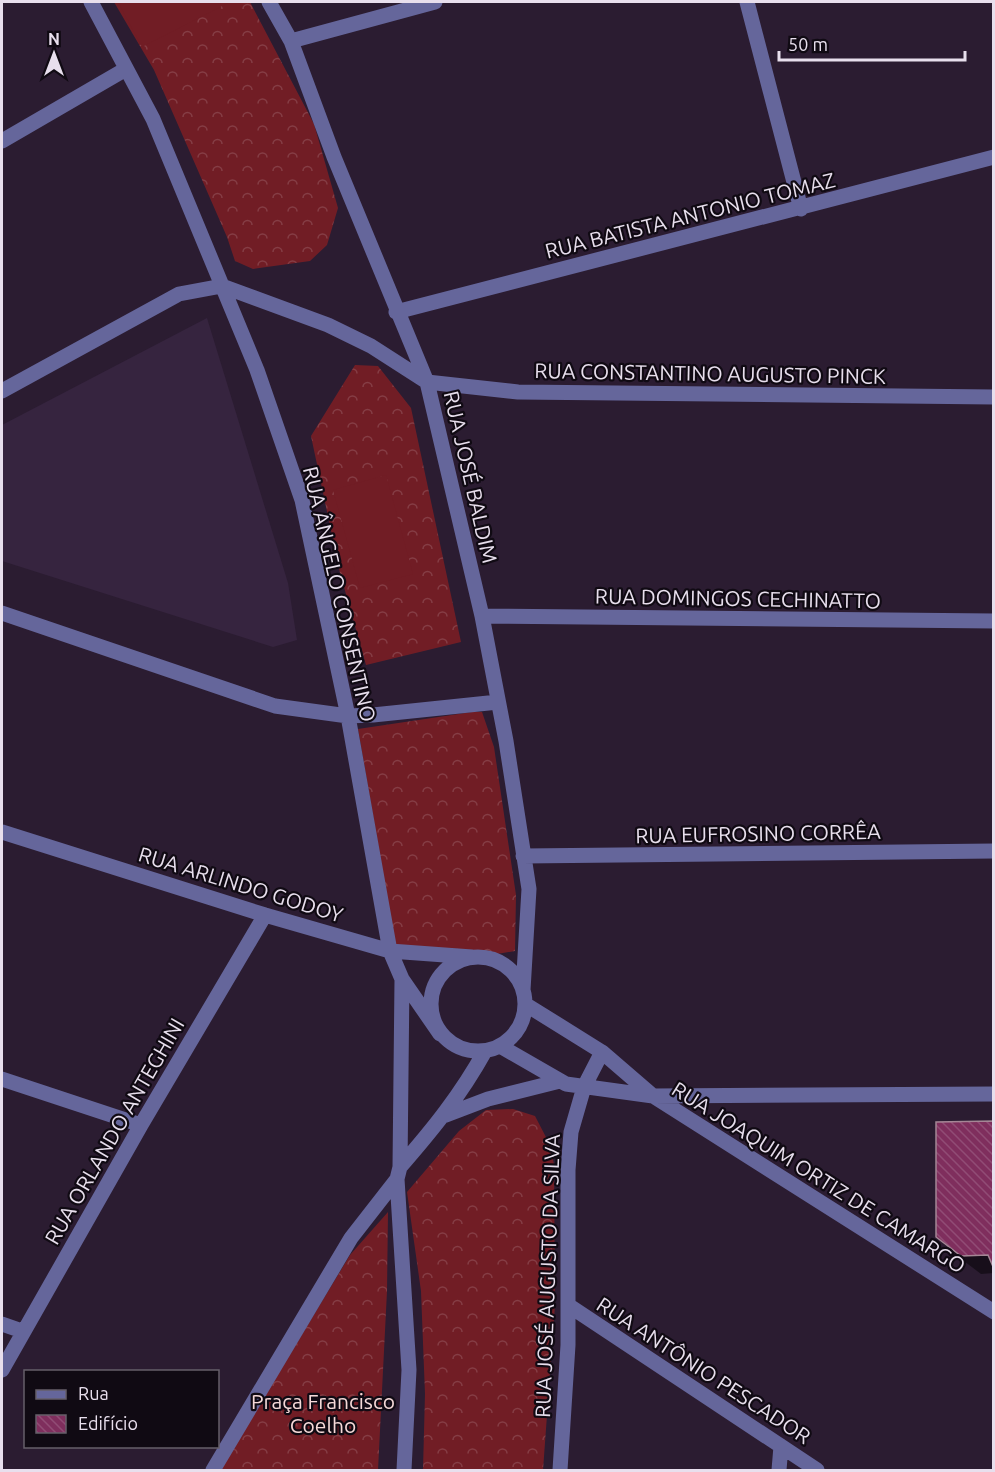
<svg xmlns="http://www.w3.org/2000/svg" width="995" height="1472" viewBox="0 0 995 1472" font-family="Ubuntu,sans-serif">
	<defs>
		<pattern id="forest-crowns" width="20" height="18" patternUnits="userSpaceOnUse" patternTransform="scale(1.5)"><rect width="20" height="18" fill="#711d25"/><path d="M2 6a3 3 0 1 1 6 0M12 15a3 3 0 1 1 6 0" fill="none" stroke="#853d45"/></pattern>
		<pattern id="building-back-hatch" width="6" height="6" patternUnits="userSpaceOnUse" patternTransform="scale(1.5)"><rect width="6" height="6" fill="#7f2e5d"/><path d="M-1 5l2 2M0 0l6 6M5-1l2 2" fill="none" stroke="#914c75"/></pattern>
	</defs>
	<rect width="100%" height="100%" fill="#2b1c31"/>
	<path fill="#36243f" d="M207,318L288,583L297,640L273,647L2,561V425Z"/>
	<path fill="url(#forest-crowns)" d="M114,2H250L314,124L338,208L327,245L310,261L253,269L235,261L227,237L154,70Z
		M355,365L378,366L411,408L461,642L366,665L340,573L311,436Z
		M472,712H482L494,747L516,895L515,951L497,954L470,950L396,948L358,729Z
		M513,1109L535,1116L549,1143L554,1164L555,1305L543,1470H423L425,1394L421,1291L407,1192L459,1131L486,1110Z
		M388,1212L387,1291L378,1470H220L350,1255Z"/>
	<path fill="#711d25" d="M118,2H230L142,47Z
		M386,475L413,574L360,588L333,490Z"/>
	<path fill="#0007" d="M994,1123V1273L981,1274L956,1255L937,1237Z"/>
	<path fill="url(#building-back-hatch)" stroke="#a48695" stroke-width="1.5" d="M994,1121V1269L988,1255L961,1256L936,1237V1122Z"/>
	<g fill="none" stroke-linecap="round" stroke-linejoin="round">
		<path stroke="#65669b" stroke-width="15" d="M91,2L153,119L257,370L302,500L348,716L390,951L402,979L440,1034
			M269,2L291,41L334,157L427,382L482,616L506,741L529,889L523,990
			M747,2L801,209
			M291,41L435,2
			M2,141L126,69
			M396,312L994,157
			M2,391L179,294L222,286L328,325L371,346L427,382L518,392L994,397
			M2,613L275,706L348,716L373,715L498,702
			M482,616L994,621
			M2,832L265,915L390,951L472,957
			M523,856L994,851
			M431 1004a47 47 0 1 1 94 0a47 47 0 1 1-94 0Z
			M402,979L400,1167L397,1179L409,1370L404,1470
			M525,1004L602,1052L653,1096L994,1312
			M500,1046L566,1084L653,1096L994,1094
			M2,1079L141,1125
			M446,1115L488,1099L560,1081
			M400,1167C433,1129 460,1096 485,1051
			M568,1305L817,1470
			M2,1324L22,1331
			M2,1370L141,1125L265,915
			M213,1470L351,1238L397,1179
			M560,1470L568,1345V1170L571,1132L584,1087L602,1052
			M779,1470L781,1446"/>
	</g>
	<g text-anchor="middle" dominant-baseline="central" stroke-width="4.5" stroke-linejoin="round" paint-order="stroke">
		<g font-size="21" fill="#e8dfed" stroke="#100a13">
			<text transform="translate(690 215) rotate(-14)">RUA BATISTA ANTONIO TOMAZ</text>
			<text transform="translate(710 373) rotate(1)">RUA CONSTANTINO AUGUSTO PINCK</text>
			<text transform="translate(471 477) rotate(77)">RUA JOSÉ BALDIM</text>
			<text transform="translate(340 594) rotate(77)">RUA ÂNGELO CONSENTINO</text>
			<text transform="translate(738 598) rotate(1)">RUA DOMINGOS CECHINATTO</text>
			<text transform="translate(758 833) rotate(-1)">RUA EUFROSINO CORRÊA</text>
			<text transform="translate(241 884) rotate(17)">RUA ARLINDO GODOY</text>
			<text transform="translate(114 1131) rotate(-60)">RUA ORLANDO ANTEGHINI</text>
			<text transform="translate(819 1177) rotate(32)">RUA JOAQUIM ORTIZ DE CAMARGO</text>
			<text transform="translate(547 1276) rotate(-88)">RUA JOSÉ AUGUSTO DA SILVA</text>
			<text transform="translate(704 1370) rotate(33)">RUA ANTÔNIO PESCADOR</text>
		</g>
		<g font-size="21" fill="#f5d9d8" stroke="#100a13">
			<text x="323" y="1401">Praça Francisco<tspan x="323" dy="24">Coelho</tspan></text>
		</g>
	</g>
	<rect width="995" height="1472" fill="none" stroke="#e8dfed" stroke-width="6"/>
	<rect x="24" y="1370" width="195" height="78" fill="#100a13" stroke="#665f6a" stroke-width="1.5"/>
	<rect x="36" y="1390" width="30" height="9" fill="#65669b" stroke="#665f6a" stroke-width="1.5"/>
	<text x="78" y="1400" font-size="18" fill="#e8dfed">Rua</text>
	<rect x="36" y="1415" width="30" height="18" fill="url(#building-back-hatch)" stroke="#665f6a" stroke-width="1.5"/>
	<text x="78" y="1430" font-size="18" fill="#e8dfed">Edifício</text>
	<g transform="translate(54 54)" stroke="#100a13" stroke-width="4.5" paint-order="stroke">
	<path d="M0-4.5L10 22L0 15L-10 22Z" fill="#e8dfed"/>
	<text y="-9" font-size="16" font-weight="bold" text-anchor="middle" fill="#e8dfed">N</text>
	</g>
	<path d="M779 51v9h186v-9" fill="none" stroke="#e8dfed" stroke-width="3"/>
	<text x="788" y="51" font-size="18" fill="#e8dfed" stroke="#100a13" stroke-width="4.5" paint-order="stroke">50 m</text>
</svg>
